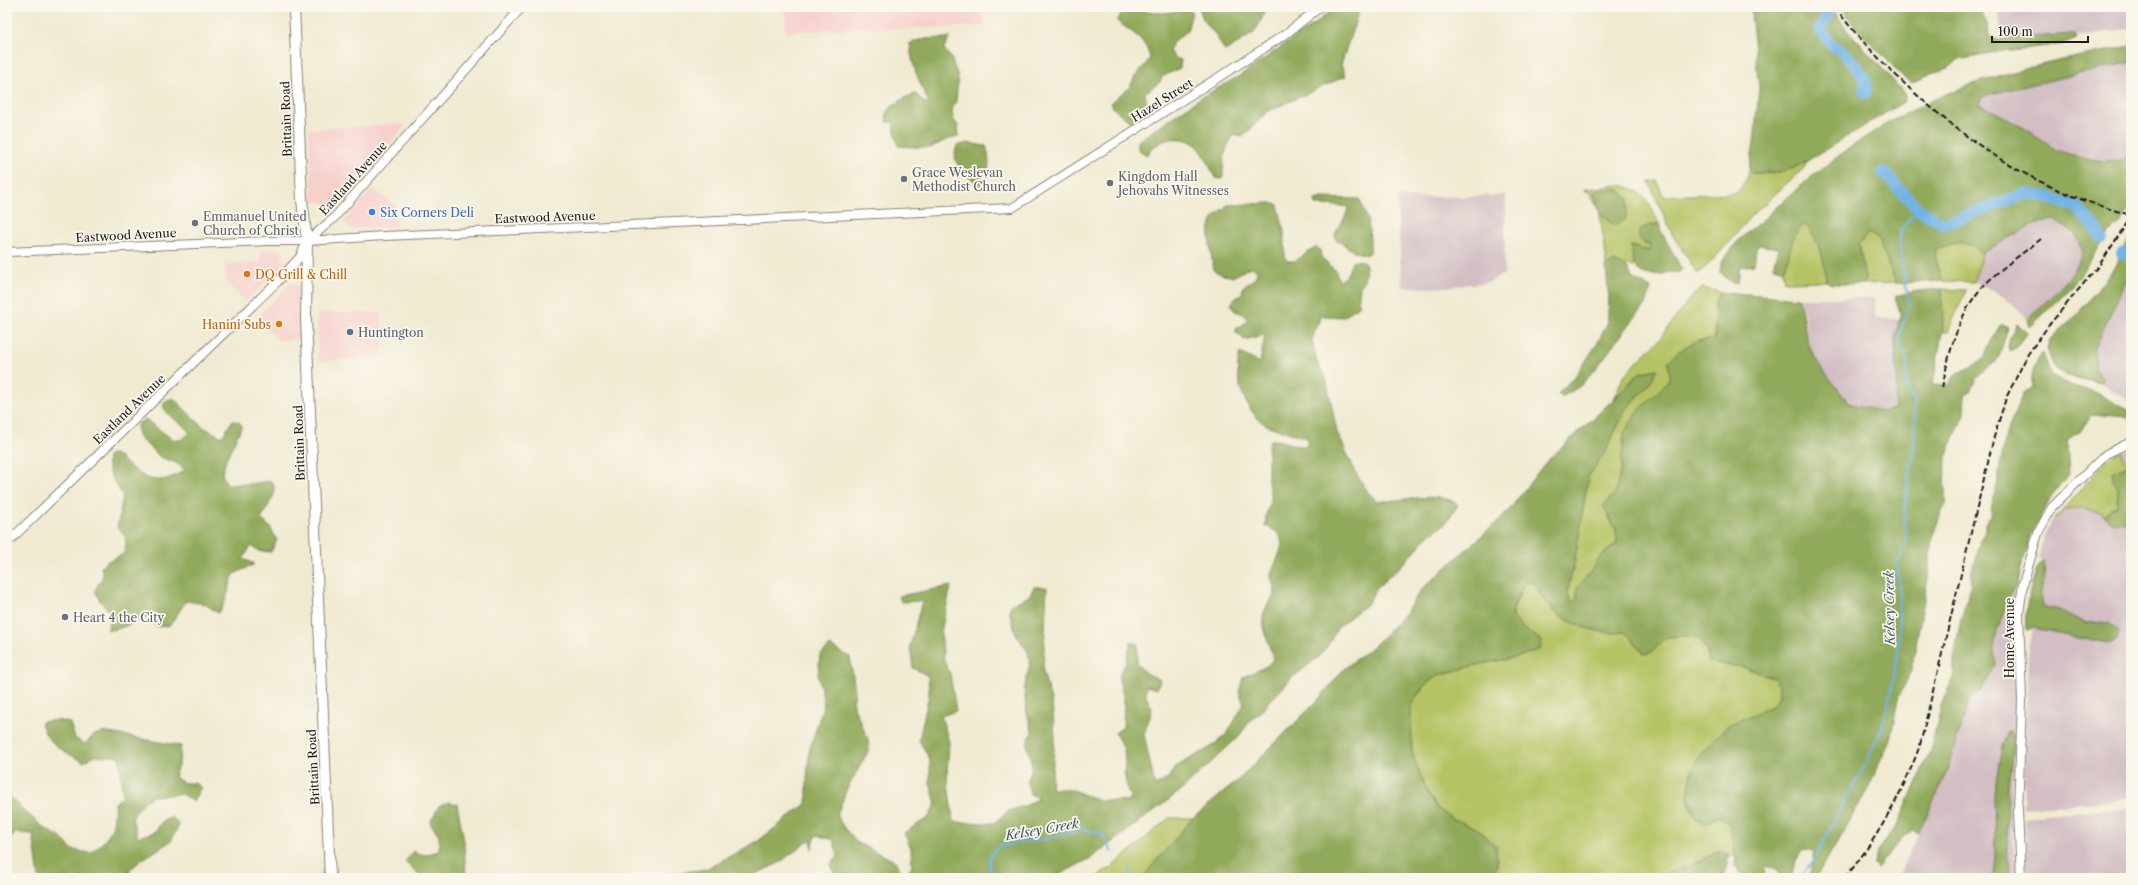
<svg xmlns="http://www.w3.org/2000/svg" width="2138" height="885" viewBox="0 0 2138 885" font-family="'Libre Caslon Text',serif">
	<rect width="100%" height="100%" fill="#fbf7ec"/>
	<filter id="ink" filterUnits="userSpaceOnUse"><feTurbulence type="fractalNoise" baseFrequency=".025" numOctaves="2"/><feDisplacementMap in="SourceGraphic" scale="8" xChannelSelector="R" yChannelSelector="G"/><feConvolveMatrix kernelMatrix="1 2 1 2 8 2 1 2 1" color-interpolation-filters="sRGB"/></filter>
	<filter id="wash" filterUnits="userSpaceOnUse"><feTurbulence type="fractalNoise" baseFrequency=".012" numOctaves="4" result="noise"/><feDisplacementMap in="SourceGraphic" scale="16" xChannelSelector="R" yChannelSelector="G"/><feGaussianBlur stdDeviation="0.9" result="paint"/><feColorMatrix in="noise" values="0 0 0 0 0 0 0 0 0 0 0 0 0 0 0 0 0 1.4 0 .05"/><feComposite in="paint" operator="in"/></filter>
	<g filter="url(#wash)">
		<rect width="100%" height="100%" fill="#f0ead1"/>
		<path fill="#f7d0cc" d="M784,7H983L985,26L901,29L860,28L786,32Z
			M401,124L405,127L334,205L312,201L309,129Z
			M373,188L391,203L395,201L396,227L351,229L344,221Z
			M282,249L284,263L246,302L226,283L225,264L260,262V250Z
			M291,283L298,286L300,339L278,340L256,317Z
			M317,313H382L383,357L318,362Z"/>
		<path fill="#d2bec3" d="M1998,7H2131V28L2020,46L2011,44L2001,33Z
			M2131,60V157L2122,160L2103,161L2082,158L2056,150L2010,119L1980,105L1975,94Z
			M1506,195L1504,274L1489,282L1437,288L1402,287L1397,198Z
			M2055,220L2080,241L2083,251L2080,263L2066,281L2027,320L2018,309L2005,298L1993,290L1974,282L1982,253L2034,224Z
			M2131,279V402L2101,383L2103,377L2096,369L2094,347L2113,310L2122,288L2126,281Z
			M1798,298H1875V318L1899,319L1898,391L1894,409L1884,412L1848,403L1841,392L1826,376L1810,349L1804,313Z
			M2131,449V470L2121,451Z
			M2085,509L2101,512L2113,523L2131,522V796L2111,801L2023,808L2028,656L2033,628L2109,643L2104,627L2087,630L2059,610L2042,606L2041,602L2043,561L2038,559L2044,536L2050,523L2062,510Z
			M2015,590L2016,717L2011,815L2016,878H1898L1944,779L1969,701L1980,692L1996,664L1993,654L1997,631Z
			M2131,808V878H2027L2024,817Z"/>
		<path fill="#b6c365" stroke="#697040" d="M1807,161L1804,168L1750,217L1717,256L1698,274L1673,236L1649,182L1657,181L1663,196L1737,193L1747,178L1749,171L1751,173H1780Z
			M1621,185C1646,191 1649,203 1659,224L1649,225L1639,231L1643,244L1651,246L1650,251L1638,248L1632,254L1634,267L1613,262L1606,267L1605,248L1599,210L1588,191H1584L1585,189Z
			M1805,224L1816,237L1825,265L1826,281L1784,282L1783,270L1793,236L1797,230Z
			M1868,233L1877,237L1896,283L1863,284L1865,279L1859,244Z
			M1957,242L1970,243L1982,253L1974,282L1943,281C1936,270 1935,261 1936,249Z
			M1702,288L1721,292L1715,301V339L1694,341L1668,362L1670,374L1667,383L1624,433L1621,469L1615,494L1610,498L1608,516L1616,530L1617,543L1601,556L1577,598L1572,603L1567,594L1580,530L1588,477L1606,451L1625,410L1648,386L1657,369L1639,373L1613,399L1624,375L1661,338L1687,302Z
			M1942,289L1966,290L1948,332H1942Z
			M2121,451L2128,465L2112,472L2113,479L2118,489L2117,505L2110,508L2104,516L2101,512L2085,509L2062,510L2054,519L2106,461Z
			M1525,583H1533C1540,592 1547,606 1556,613C1573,625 1603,636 1623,632C1635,638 1634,646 1645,654L1652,652L1667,637L1688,636L1699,638L1707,650L1724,665L1743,667L1775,678L1778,686L1779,698L1772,706L1727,726L1691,773L1688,799L1690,807L1695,817L1706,823L1719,816L1730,825L1736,857L1718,851L1694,864L1654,878H1487L1497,867V846L1476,829L1453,819L1438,809L1427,792L1412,753L1411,705L1424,686L1438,675L1477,665L1518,657L1540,649L1542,641L1523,628L1513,617V608Z
			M1169,818H1193L1142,878H1095L1112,867Z"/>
		<path fill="#90a95a" stroke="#56623b" d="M1125,7H1140L1147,12L1163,13L1186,10L1192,12L1187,31L1173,42L1169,51L1175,58L1181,60L1180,68L1162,77L1160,82L1145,93L1147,103L1145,117L1133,124L1113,108L1111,102L1129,88L1135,77L1150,59C1147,39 1131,32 1117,21Z
			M1212,7H1272L1266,11L1254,33L1225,51L1215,34L1204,22L1199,8Z
			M1331,7H1360L1341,65L1346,76L1267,112L1243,137L1235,134C1224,147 1223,161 1223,179L1215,178C1204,154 1199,136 1170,139C1161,141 1152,147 1147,155L1138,150V141L1200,98L1243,74L1296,36L1307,30L1328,13Z
			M1749,7H1831L1846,28L1906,95L1905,101L1807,161L1780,173H1751L1749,171L1754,143L1759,88L1751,13Z
			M1841,7H1979L1987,24L1989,36L1995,39L2074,34L2077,39L2064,44L1995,52L1959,59L1949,68L1931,73L1921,80L1912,83L1905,79L1855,26Z
			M950,38L944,49L951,58L958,76L956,101L952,110L953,119L958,126L959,136L946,140L930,148L898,146L893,122H887L886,113C893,105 904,96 916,94L923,102L929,103C920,84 911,65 910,43L922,39Z
			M2131,46V62L1990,94C1983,96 1980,97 1980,105L2010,119L2056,150L2082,158L2103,161L2122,160L2131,154V207L2121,223L2111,231L2070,289L2030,327L2027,320C2042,303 2091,267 2080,243C2076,233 2064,226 2055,220L2034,224L1982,253C1965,238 1957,242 1936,249L1935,261L1943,281L1896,283L1877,237L1868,233L1859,244L1865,279L1863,284H1831L1826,281C1824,257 1820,243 1805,224C1789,235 1792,254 1783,270L1773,266L1778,248L1759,245L1756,249L1754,265L1740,267L1738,283H1732L1720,272C1722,249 1752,230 1768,215C1821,166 1877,123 1944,95C2004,70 2068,59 2131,46Z
			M967,143L986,146C990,158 991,175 981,185C967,178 949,163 957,146Z
			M1618,189L1629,199L1626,219L1615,226L1603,217L1593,193L1598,190Z
			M1321,198L1359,199C1368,215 1371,233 1370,251L1366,255L1353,251L1336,239L1335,235C1339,224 1347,218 1348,207C1346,206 1320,205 1316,205L1315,200Z
			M1271,203L1278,205C1281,218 1285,231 1285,245C1285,251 1284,256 1287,261H1295L1316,247L1320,250L1321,257L1335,270L1340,282L1348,273L1352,262L1361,260L1366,265L1365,278L1360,287L1358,306L1344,317L1321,316L1312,340L1317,363L1326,378L1337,432L1356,473L1367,491L1377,501C1397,502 1444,490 1458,505L1445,524L1431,533L1400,567L1389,576L1376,589L1368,603L1339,626L1326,648L1317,658L1292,678L1247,725L1239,736L1183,789L1091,858L1053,878H835L831,863L838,856L833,840L816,835L812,849L811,839L779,863L747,878H661L675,873L706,869L758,841L807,803V780L809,752L824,703L818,675L820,655L830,646L850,657L855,690L853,705L868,739L869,750L846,791L837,816L844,828L858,843L895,861L902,873L912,868L911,848L904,833L929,817L936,803L930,784V760L919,740L929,694L928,676L913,668L910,646L922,601L901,602L899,596L951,586L941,633L944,660L950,674L956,711L941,716L949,742L947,775L953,820L955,822L994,823L1008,811L1027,805L1039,798L1030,794L1027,782L1032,767L1027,744L1032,732L1027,713L1024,690L1030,663L1028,652L1016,634L1009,610L1012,604L1029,596L1034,587H1047L1043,672L1052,704L1055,736L1051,789H1070L1098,800L1132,801L1128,792L1124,772L1125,762L1124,749L1115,733L1123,727L1124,700L1119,679L1120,672L1125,665L1131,642L1138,644L1137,663L1144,672L1160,680L1157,689L1146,686V696L1152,709L1144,734L1155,786L1169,777L1174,768L1211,747L1227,734L1244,704L1239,692L1243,677L1267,666L1273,659C1270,646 1263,629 1263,617C1264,607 1271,603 1274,595C1277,587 1270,581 1271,574C1271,570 1275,566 1276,562C1284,544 1286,534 1265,526L1266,516L1271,498L1268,482V445L1270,440C1284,439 1295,448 1306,446L1308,438C1297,434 1270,429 1262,422C1243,407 1233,375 1240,353L1260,363L1265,335L1244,340L1236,332V328L1243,325L1247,320L1244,314L1235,311L1231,304L1235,298L1242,294L1243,287L1255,278L1257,272L1253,267C1244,268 1239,277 1230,276C1225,276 1219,273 1214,271C1212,259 1206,232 1212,221C1215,215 1223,210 1227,205Z
			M1659,224L1661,231L1682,270L1677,273C1671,271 1668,273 1662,274C1636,278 1634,268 1631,246L1650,251L1651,246L1639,240V231L1649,225Z
			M2131,236V279L2126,281L2122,288L2113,310L2094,347L2096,369L2103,378L2101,383C2090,382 2065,376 2056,369C2051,364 2049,355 2047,349L2050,340L2076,316L2111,272Z
			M1613,262L1625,265L1633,279L1651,288L1647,302L1593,372L1580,386L1562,397L1558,394L1576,375L1597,344L1607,324L1609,300L1606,267Z
			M1942,289L1943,327L1933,384L1951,385L1950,381C1960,367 1976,368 1984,359C1986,357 1986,353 1987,350C1990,341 1997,334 2001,325L2003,324L2008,327L1999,357L1976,379L1969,393H1965L1964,415L1946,457L1945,503L1932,537L1928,578L1912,666L1906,683L1899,695L1890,740L1868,789L1816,878H1809L1814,851L1804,849L1795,862L1791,878H1783L1777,868L1766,865L1765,878H1746L1735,866L1736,857L1730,825L1719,816L1706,824L1695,817L1688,799L1691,773L1699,755L1727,726L1772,706L1779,697L1778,686L1775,678L1743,667L1707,662V650L1699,638L1688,636L1667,637L1652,652L1645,654C1634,646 1635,638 1623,632C1602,636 1574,625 1556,613C1547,606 1540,592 1533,583H1525L1513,608V617L1523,628L1542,641L1540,649L1518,657L1477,665L1438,675L1424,686L1411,705L1412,753L1427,792L1438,809L1453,819L1476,828L1495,845L1497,867L1487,878H1142L1193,818L1235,783L1316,702L1345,668L1378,642L1404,615L1421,590L1506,514L1545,463L1627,387L1639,373L1658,369L1648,386L1625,410L1606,451L1588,477L1575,560L1567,593L1572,603L1577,598V588L1589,574L1601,556L1617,543L1616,530L1603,505L1615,494L1621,469L1624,433L1639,410L1667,383L1670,374L1668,362C1684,344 1693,342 1715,339V301L1721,292L1798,298C1804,314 1804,335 1811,350C1820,370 1837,385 1848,403L1884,412L1894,409C1899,386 1897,370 1895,348C1894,337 1898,327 1900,317C1901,311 1896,302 1895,296L1917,291Z
			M2017,324L2025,330L2027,334L2017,347L2011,351L2008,347L2010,337Z
			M2043,353L2051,376L2073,386L2097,393L2129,411L2128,417L2091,414L2080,432L2068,439L2067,445L2069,474L2050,499L2040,520L2030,535L2029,547L2023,559L2018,584L2009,599L1997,631L1993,654L1996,664L1980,692L1969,701L1944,779L1918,834L1913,830L1904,836L1877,868L1873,864L1879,850L1898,824L1930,751L1942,703L1954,675V658L1961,618L1969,595L1972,570L1980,541L1985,530V524L1991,516L1992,500L1999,481V471L2006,434L2023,393L2032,387C2030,378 2036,357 2043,353Z
			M173,398L203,427L222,437L232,421L239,422L242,426L226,459L222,474L227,484H247L271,481L274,484V495L261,519L270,527L277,540L271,552L259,551L251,546L243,559L255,564L234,574C228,587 228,602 218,613L205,604L186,601L170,625L159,627L146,618C133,622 121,630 108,630L109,611L100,601L95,590L103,576L101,567L106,562L124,554C127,542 128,536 117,528L123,496C116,484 103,469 109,454H115C140,474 152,492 185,470L176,463L160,457L138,436L137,425L145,419L172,439L181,440L190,433C181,421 170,419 163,407L165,401Z
			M2128,465L2131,470V522L2113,523L2104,516L2110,508L2117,505L2118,489L2113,479L2112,472Z
			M2043,561C2048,578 2037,590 2042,606L2059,610L2087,624L2108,623L2120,633L2118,639L2109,643L2033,628L2029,631L2026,630C2024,607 2031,587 2038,566Z
			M58,720L70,723L75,738L85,744L94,735L105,732L181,746L179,763L174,777L184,783H195L201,788L193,801L181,794L153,796L143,802L132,818L138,837L155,832L163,821L172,817L179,825L171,841L143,859L128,871L141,878H39L33,834L16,833L7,841V791L13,801L44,828L60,837L73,850L91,853C113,834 113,832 115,803L123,796L119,756H93L84,762C66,752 46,745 41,722Z
			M2009,730C2017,745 2009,768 2008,785C2007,815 2007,847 2009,878H1993L1995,856L1994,793L2002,746Z
			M449,802L457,804L464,841L466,878H423L405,862L413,851L424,855L439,851V835L430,823L439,806Z
			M1718,851L1729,856L1723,878H1654L1694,864Z"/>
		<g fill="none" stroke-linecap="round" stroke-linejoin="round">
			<path stroke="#72b3e6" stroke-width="2" d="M1129,869L1132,878
				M990,878L989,859L998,846L1040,840L1084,830L1101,833L1112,852
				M1170,878L1175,874L1184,878
				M1800,878L1815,858L1840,809L1866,764L1883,724L1891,693L1898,651L1900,593L1897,563L1906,541L1904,511L1914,447L1915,402L1906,388L1907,361L1901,348L1900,335L1909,303L1900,251V230L1918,209"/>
			<path stroke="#72b3e6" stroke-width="12" d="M1832,7L1820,29L1831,44L1846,54L1866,80L1865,93
				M1883,172L1918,209L1944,224L2027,193L2048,197L2076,207L2094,226L2102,239
				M2122,253L2131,254"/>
		</g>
	</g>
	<g filter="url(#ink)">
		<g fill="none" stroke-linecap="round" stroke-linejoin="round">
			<g stroke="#868376" stroke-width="10">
				<path id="tertiary" d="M7,252L268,241H307L384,236L1012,208L1263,49L1287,33L1320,7
					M7,543L277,282L300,257L307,241L333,219L522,7
					M2021,878L2018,811L2022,701L2019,614L2023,584L2038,533L2052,507L2106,454L2131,442"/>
			</g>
			<g stroke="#868376" stroke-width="12">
				<path id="secondary" d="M294,7L302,200L307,241L306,319L330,878"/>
			</g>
			<use href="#tertiary" stroke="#fff" stroke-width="8"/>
			<use href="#secondary" stroke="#fff" stroke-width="10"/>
			<path stroke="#1c1c1c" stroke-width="2" stroke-dasharray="6 3" stroke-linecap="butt" d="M1835,7C1856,36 1880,60 1906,85C1975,149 2039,191 2131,215
				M1942,388C1949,354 1957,318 1979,291C1996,271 2021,255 2041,239
				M1845,878C1878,837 1902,795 1920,745L1994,437L2006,398L2028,354L2049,325L2100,264L2131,217"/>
		</g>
	</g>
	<g fill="#6b7280" stroke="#fbf7ec" stroke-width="1.5">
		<circle cx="904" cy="179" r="4"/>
		<circle cx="1110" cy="183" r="4"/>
		<circle cx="195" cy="223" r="4"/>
		<circle cx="65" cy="617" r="4"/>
	</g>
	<circle fill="#3f7fe0" stroke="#fbf7ec" stroke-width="1.5" cx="372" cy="212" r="4"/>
	<g fill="#e8710a" stroke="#fbf7ec" stroke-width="1.5">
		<circle cx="247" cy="274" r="4"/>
		<circle cx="279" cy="324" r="4"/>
	</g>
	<circle fill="#5c6f8a" stroke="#fbf7ec" stroke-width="1.5" cx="350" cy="332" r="4"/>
	<g text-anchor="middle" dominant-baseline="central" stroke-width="3.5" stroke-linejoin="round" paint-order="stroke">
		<g font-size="12" fill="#1c1c1c" stroke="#fbf7ec">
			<text transform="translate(1162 100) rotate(-32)">Hazel Street</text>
			<text transform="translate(286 119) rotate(-92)">Brittain Road</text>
			<text transform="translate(353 178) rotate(-48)">Eastland Avenue</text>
			<text transform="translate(545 217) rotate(-2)">Eastwood Avenue</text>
			<text transform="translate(126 235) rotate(-3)">Eastwood Avenue</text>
			<text transform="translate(129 409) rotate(-44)">Eastland Avenue</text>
			<text transform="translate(299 443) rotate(-92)">Brittain Road</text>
			<text transform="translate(2009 638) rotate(-90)">Home Avenue</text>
			<text transform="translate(313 767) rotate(-93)">Brittain Road</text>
		</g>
		<g font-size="12" fill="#5b616d" stroke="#fbf7ec" text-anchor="start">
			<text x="912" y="172">Grace Wesleyan<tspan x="912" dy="14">Methodist Church</tspan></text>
			<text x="1118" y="176">Kingdom Hall<tspan x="1118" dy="14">Jehovahs Witnesses</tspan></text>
			<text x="203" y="216">Emmanuel United<tspan x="203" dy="14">Church of Christ</tspan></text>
			<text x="73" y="617">Heart 4 the City</text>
		</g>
		<g font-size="12" fill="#366cbe" stroke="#fbf7ec" text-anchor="start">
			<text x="380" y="212">Six Corners Deli</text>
		</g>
		<g font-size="12" fill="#c56008" stroke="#fbf7ec" text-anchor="start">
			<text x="255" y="274">DQ Grill &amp; Chill</text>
			<text x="271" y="324" text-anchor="end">Hanini Subs</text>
		</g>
		<g font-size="12" fill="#4e5e75" stroke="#fbf7ec" text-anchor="start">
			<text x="358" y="332">Huntington</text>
		</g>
		<g font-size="13" font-style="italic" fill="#3e586d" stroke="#fbf7ec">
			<text transform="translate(1889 608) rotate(-91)">Kelsey Creek</text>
			<text transform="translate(1042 829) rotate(-10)">Kelsey Creek</text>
		</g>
	</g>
	<rect width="2138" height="885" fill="none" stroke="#fbf7ec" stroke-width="24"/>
	<path d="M1992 36v6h96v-6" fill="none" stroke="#1c1c1c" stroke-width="2"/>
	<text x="1998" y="36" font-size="12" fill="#1c1c1c" stroke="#fbf7ec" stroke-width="3" paint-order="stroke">100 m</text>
</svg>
